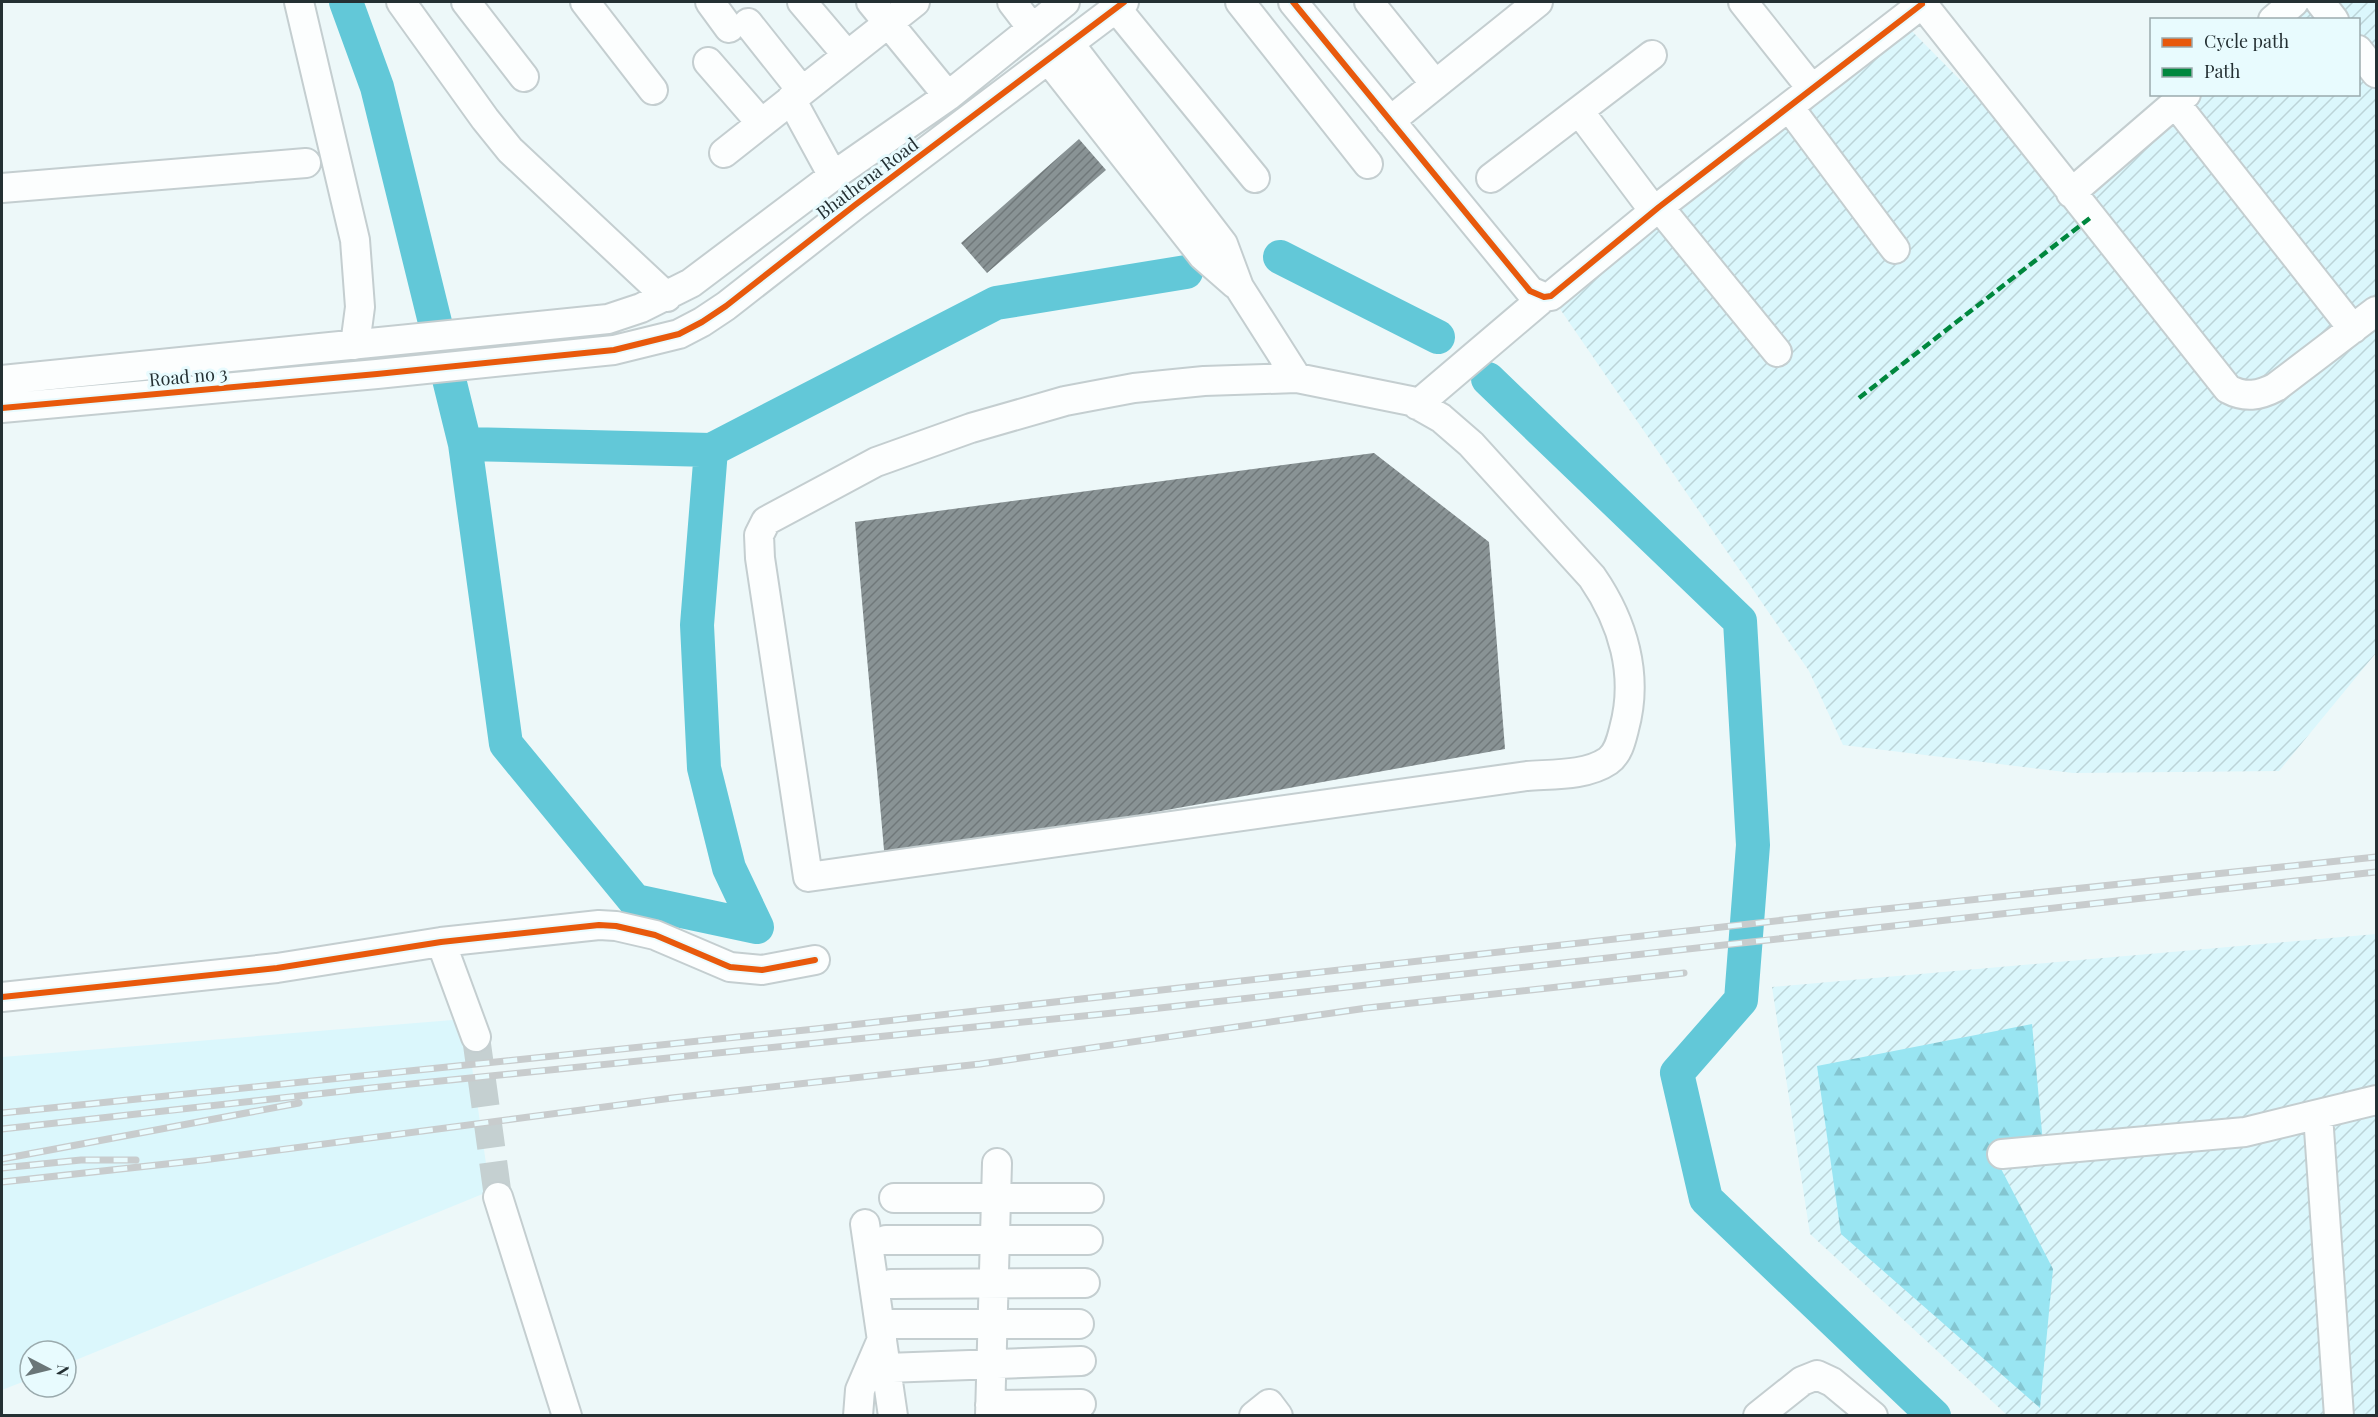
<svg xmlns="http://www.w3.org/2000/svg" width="2378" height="1417" viewBox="0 0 2378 1417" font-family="'Playfair Display',serif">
	<defs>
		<pattern id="industrial-furrows" width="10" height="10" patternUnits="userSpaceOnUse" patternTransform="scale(1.5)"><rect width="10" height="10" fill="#dbf7fc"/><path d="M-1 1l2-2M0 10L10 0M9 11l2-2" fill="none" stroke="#bcd4d8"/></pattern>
		<pattern id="forest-firs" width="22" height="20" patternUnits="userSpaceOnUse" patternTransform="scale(1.5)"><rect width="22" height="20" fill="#99e5f2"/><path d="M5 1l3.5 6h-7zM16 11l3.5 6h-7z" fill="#84c5d0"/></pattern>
		<pattern id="building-hatch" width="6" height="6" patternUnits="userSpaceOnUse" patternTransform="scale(1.5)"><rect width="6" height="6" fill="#899395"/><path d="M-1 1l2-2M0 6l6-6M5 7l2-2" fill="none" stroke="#70787a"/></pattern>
	</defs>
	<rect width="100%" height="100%" fill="#edf8f9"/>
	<path fill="#dbf7fc" d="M465,1019L490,1191L66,1364V1351H30V1379L2,1390V1057Z"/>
	<path fill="url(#industrial-furrows)" d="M2301,2H2376V653L2279,771L2073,773L1843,745L1809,671L1560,309L1895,14L2067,188L2184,95L2358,94V20L2278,19Z
		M2376,934V1415H2007L1810,1234L1772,987Z"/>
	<path fill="url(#forest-firs)" d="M2032,1024L2043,1143L1997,1161L2053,1269L2040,1408L1841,1234L1817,1066Z"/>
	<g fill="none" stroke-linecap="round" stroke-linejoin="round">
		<path stroke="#62c8d8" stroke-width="34" d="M346,2L377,87L465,444L506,744L635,901L757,927L729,868L704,768L697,625L711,450L996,303L1186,272
			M1280,257L1438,337
			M1488,379L1740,621L1753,845L1741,1000L1677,1073L1706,1199L1934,1416
			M465,444L711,450"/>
	</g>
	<path fill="url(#building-hatch)" d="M1079,139L1106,170L987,273L961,243Z
		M1374,453L1489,542L1505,749L885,861L855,522Z"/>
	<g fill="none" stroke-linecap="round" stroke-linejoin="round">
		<path stroke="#c5d0d1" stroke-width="28" stroke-dasharray="28 14" stroke-linecap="butt" d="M476,1037L498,1197"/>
		<g stroke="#c4ced0" stroke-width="32">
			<path id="minor" d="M299,2L355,240L360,307L355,345
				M401,2L485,119L510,150L667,297
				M466,2L524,77
				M585,2L653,90
				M710,2L729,28
				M802,2L847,55
				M871,2L948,96
				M1012,2L1031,27
				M1240,2L1368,164
				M1293,2L1530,291L1544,297L1551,296L1659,207L1922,4
				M1369,2L1435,84
				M1743,2L1812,89
				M1921,2L2228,389C2245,398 2259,396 2276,387L2376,311
				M2320,2L2334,20
				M1116,8L1255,178
				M2273,20L2294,2
				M748,23L802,91
				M1069,43L1223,244L1239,287L1297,378
				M2358,50L2376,73
				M1048,59L1203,256L1235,284
				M708,62L761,123
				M791,99L833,176
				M2175,103L2353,329
				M1789,107L1895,249
				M1579,111L1654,211
				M1390,121L1538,2
				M724,153L915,2
				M1491,178L1652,55
				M2,188L306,163
				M2071,193L2186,94
				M1659,207L1777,352
				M1297,378L1411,401L1441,418L1471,444L1592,577C1623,622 1639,675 1624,729C1621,741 1618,754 1608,761C1586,776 1552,774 1527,776L808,877L760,558L759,535L766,521L876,462L971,428L1065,401L1134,388L1204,381Z
				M2,380L608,319L641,308L691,283L833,176L948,96L1065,2
				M1417,405L1544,297
				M2,408L377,374L614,350L679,334L702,322L726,306L855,205L1124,2
				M441,942L476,1037
				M2,997L277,968L441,942L599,925L616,926L655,935L730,967L762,970L815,960
				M2318,1115L2339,1416
				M2002,1154L2245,1132L2376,1100
				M498,1197L567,1416
				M894,1198H1089
				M865,1224L893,1416
				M886,1240H1088
				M891,1284L1085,1283
				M880,1324H1079
				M886,1368L1081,1361
				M990,1405L1081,1404
				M858,1416L860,1390L882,1339
				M990,1416L997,1163
				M1254,1416L1269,1404L1278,1416
				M1758,1416L1802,1381L1817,1375L1832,1382L1873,1416"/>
		</g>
		<use href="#minor" stroke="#fcfefe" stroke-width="28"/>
		<g stroke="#c8cccd" stroke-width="7">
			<path id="rail" d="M2,1113L815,1029L1837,914L2376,857
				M2,1129L371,1088L1133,1011L2376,872
				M2,1159L299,1103
				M2,1168L81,1160H136
				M2,1182L203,1160L672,1098L980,1064L1367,1008L1684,973"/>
		</g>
		<use href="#rail" stroke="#e8fbfe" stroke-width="4.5" stroke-dasharray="14" stroke-linecap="butt"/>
		<path stroke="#00873e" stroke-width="4.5" stroke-dasharray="9 4.5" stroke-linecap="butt" d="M1859,398L2090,218"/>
		<g stroke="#e8fbfe" stroke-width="10">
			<path id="cycleway" d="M1293,2L1530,291L1544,297L1551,296L1659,207L1922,4
				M2,408L377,374L614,350L679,334L702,322L726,306L855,205L1124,2
				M2,997L277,968L441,942L599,925L616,926L655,935L730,967L762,970L815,960"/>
		</g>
		<use href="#cycleway" stroke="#e8590c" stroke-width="6"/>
	</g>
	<g text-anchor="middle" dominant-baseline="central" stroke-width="6" stroke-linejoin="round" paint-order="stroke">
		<g font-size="18" fill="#243033" stroke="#e8fbfe">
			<text transform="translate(867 178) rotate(-37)">Bhathena Road</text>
			<text transform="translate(188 376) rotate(-5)">Road no 3</text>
		</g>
	</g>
	<rect width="2378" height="1417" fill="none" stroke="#243033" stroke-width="6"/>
	<rect x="2150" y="18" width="210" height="78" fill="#e8fbfe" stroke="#9aaaad" stroke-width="1.5"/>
	<rect x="2162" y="38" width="30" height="9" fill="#e8590c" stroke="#9aaaad" stroke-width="1.5"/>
	<text x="2204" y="48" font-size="18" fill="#243033">Cycle path</text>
	<rect x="2162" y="68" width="30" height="9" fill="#00873e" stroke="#9aaaad" stroke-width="1.5"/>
	<text x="2204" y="78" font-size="18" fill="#243033">Path</text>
	<g transform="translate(48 1369) rotate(97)"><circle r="28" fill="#e8fbfe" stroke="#9aaaad" stroke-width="1.5"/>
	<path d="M0-4.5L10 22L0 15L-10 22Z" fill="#6a7678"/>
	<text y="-9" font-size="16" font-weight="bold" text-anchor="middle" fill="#243033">N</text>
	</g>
</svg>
